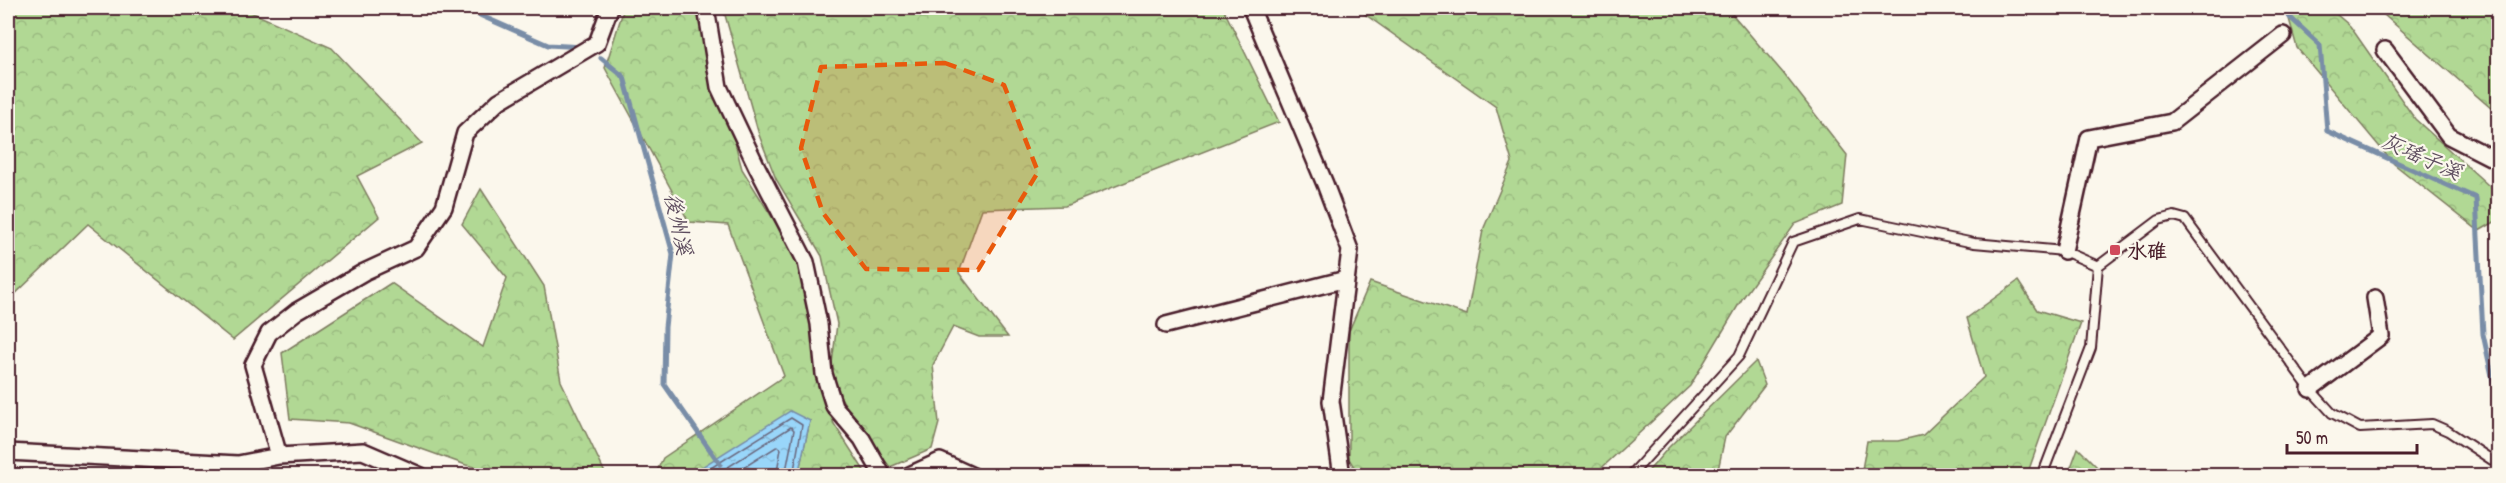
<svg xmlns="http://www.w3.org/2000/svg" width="2506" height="483" viewBox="0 0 2506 483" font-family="'Patrick Hand','LXGW WenKai TC',sans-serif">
	<defs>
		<pattern id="forest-crowns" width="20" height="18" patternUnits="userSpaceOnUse" patternTransform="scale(1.5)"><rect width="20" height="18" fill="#b1d894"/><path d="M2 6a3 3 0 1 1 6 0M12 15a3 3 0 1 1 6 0" fill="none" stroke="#9ab980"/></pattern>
		<pattern id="water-ripples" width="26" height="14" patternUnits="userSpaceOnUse" patternTransform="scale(1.5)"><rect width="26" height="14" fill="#99d6fa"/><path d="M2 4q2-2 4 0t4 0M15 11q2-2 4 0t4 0" fill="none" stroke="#85b7d6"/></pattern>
	</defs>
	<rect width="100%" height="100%" fill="#fbf7ec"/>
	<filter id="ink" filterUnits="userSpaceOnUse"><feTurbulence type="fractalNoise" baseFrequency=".0167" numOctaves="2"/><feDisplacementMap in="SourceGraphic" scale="12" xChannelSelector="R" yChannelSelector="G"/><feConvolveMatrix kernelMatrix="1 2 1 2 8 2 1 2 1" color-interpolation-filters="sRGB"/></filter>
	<g filter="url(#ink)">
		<path fill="url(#forest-crowns)" stroke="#7e7c60" stroke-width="1.5" d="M8,8H242L332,48L422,143L357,176L379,217L233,340L88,224L8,301Z
			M624,8H699L742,169L797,257L811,320L817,375L834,424L867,475H798L810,421L698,470L699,475H655L663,458L784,376L728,225L689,222L605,68Z
			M723,8H1223L1279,122L1065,206L982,209L959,273L1008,337H979L953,327L933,365L939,423L932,449L890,467L854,420L830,379L837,324L822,256L776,179L759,135Z
			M1356,8H1727L1783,73L1847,155L1842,205L1795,224L1742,299L1690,386L1594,475H1359L1349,459V331L1370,282L1467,315L1483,230L1512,162L1496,107Z
			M2280,8H2329L2350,26L2415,119L2498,194V220L2479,231L2394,164L2297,48L2288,15Z
			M2376,8H2498V110L2492,109Z
			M481,189L544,286L561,381L606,475H512L466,465L349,423L290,419L282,353L391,283L483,347L507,278L462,224Z
			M2018,281L2037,310L2081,323L2027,475H1861L1867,441H1898L1923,435L1984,377L1967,318Z
			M1756,361L1765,385L1725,437L1717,475H1645L1668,448Z
			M2078,448L2105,475H2068Z"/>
		<path fill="url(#water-ripples)" stroke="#798da7" stroke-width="1.5" d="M790,411L810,421L798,475H699L697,470Z"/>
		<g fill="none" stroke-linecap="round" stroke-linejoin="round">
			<path stroke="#6a687e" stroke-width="1.5" d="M705,476L706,471L791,418L802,425L793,476
				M714,476L791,427L794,430L785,476
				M730,476L778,446L781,449L776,476"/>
			<path stroke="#798da7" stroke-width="5" d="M469,8L475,13L548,45L584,47
				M2280,8L2320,45L2327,131L2476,198L2483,334L2498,404
				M601,58L624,77L673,254L665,327L664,384L720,464"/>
			<g stroke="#4a1f2b" stroke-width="12">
				<path id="service" d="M1630,476L1739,356L1793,242L1860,219L1974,243L2064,251L2098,266
					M2042,476L2091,348L2098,266L2159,220L2174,216L2185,219L2310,389L2332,413L2360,428L2432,424L2448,431L2498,464"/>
			</g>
			<g stroke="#4a1f2b" stroke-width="20">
				<path id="minor" d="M706,8L719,87L757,167L806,262L819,324L824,374L834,406L862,439L883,476
					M1251,8L1325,184L1350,250L1331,401L1342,476
					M2385,50L2449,136L2498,161
					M2064,251L2089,138L2172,122L2283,35
					M1166,325L1346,279
					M2310,389L2381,336L2375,298
					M8,452L238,464L279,456L363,451L421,476
					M279,456L253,365L269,333L297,311L364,272L416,248L444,207L465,133L499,101L597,43L610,8
					M907,476L940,461L973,476"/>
			</g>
			<use href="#service" stroke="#fbf7ec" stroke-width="8"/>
			<use href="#minor" stroke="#fbf7ec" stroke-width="15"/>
		</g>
	</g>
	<path fill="#e8590c" fill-opacity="0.2" stroke="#e8590c" stroke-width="4.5" stroke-dasharray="12 8" stroke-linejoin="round" d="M945,63L1004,85L1038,172L978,270L866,269L823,213L801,148L821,67Z"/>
	<rect fill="#d1495b" stroke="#fbf7ec" stroke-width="2" x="2109" y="244" width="12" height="12" rx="3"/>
	<g text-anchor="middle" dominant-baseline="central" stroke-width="4.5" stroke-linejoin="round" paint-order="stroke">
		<g font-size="20" font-weight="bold" fill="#4a1f2b" stroke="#fbf7ec" text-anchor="start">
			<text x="2127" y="250">水碓</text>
		</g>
		<g font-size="21" font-style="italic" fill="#5e4d5f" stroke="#fbf7ec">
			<text transform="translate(2422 156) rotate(24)">灰瑤子溪</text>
			<text transform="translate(679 224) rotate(78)">後州溪</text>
		</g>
	</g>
	<rect width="2506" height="483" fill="none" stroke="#fbf7ec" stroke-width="30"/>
	<rect x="15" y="15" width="2476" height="453" fill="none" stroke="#4a1f2b" stroke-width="2" filter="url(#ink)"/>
	<path d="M2287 444v9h130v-9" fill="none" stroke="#4a1f2b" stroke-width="3"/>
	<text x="2296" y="444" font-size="18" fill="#4a1f2b" stroke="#fbf7ec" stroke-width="4.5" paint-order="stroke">50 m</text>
</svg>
